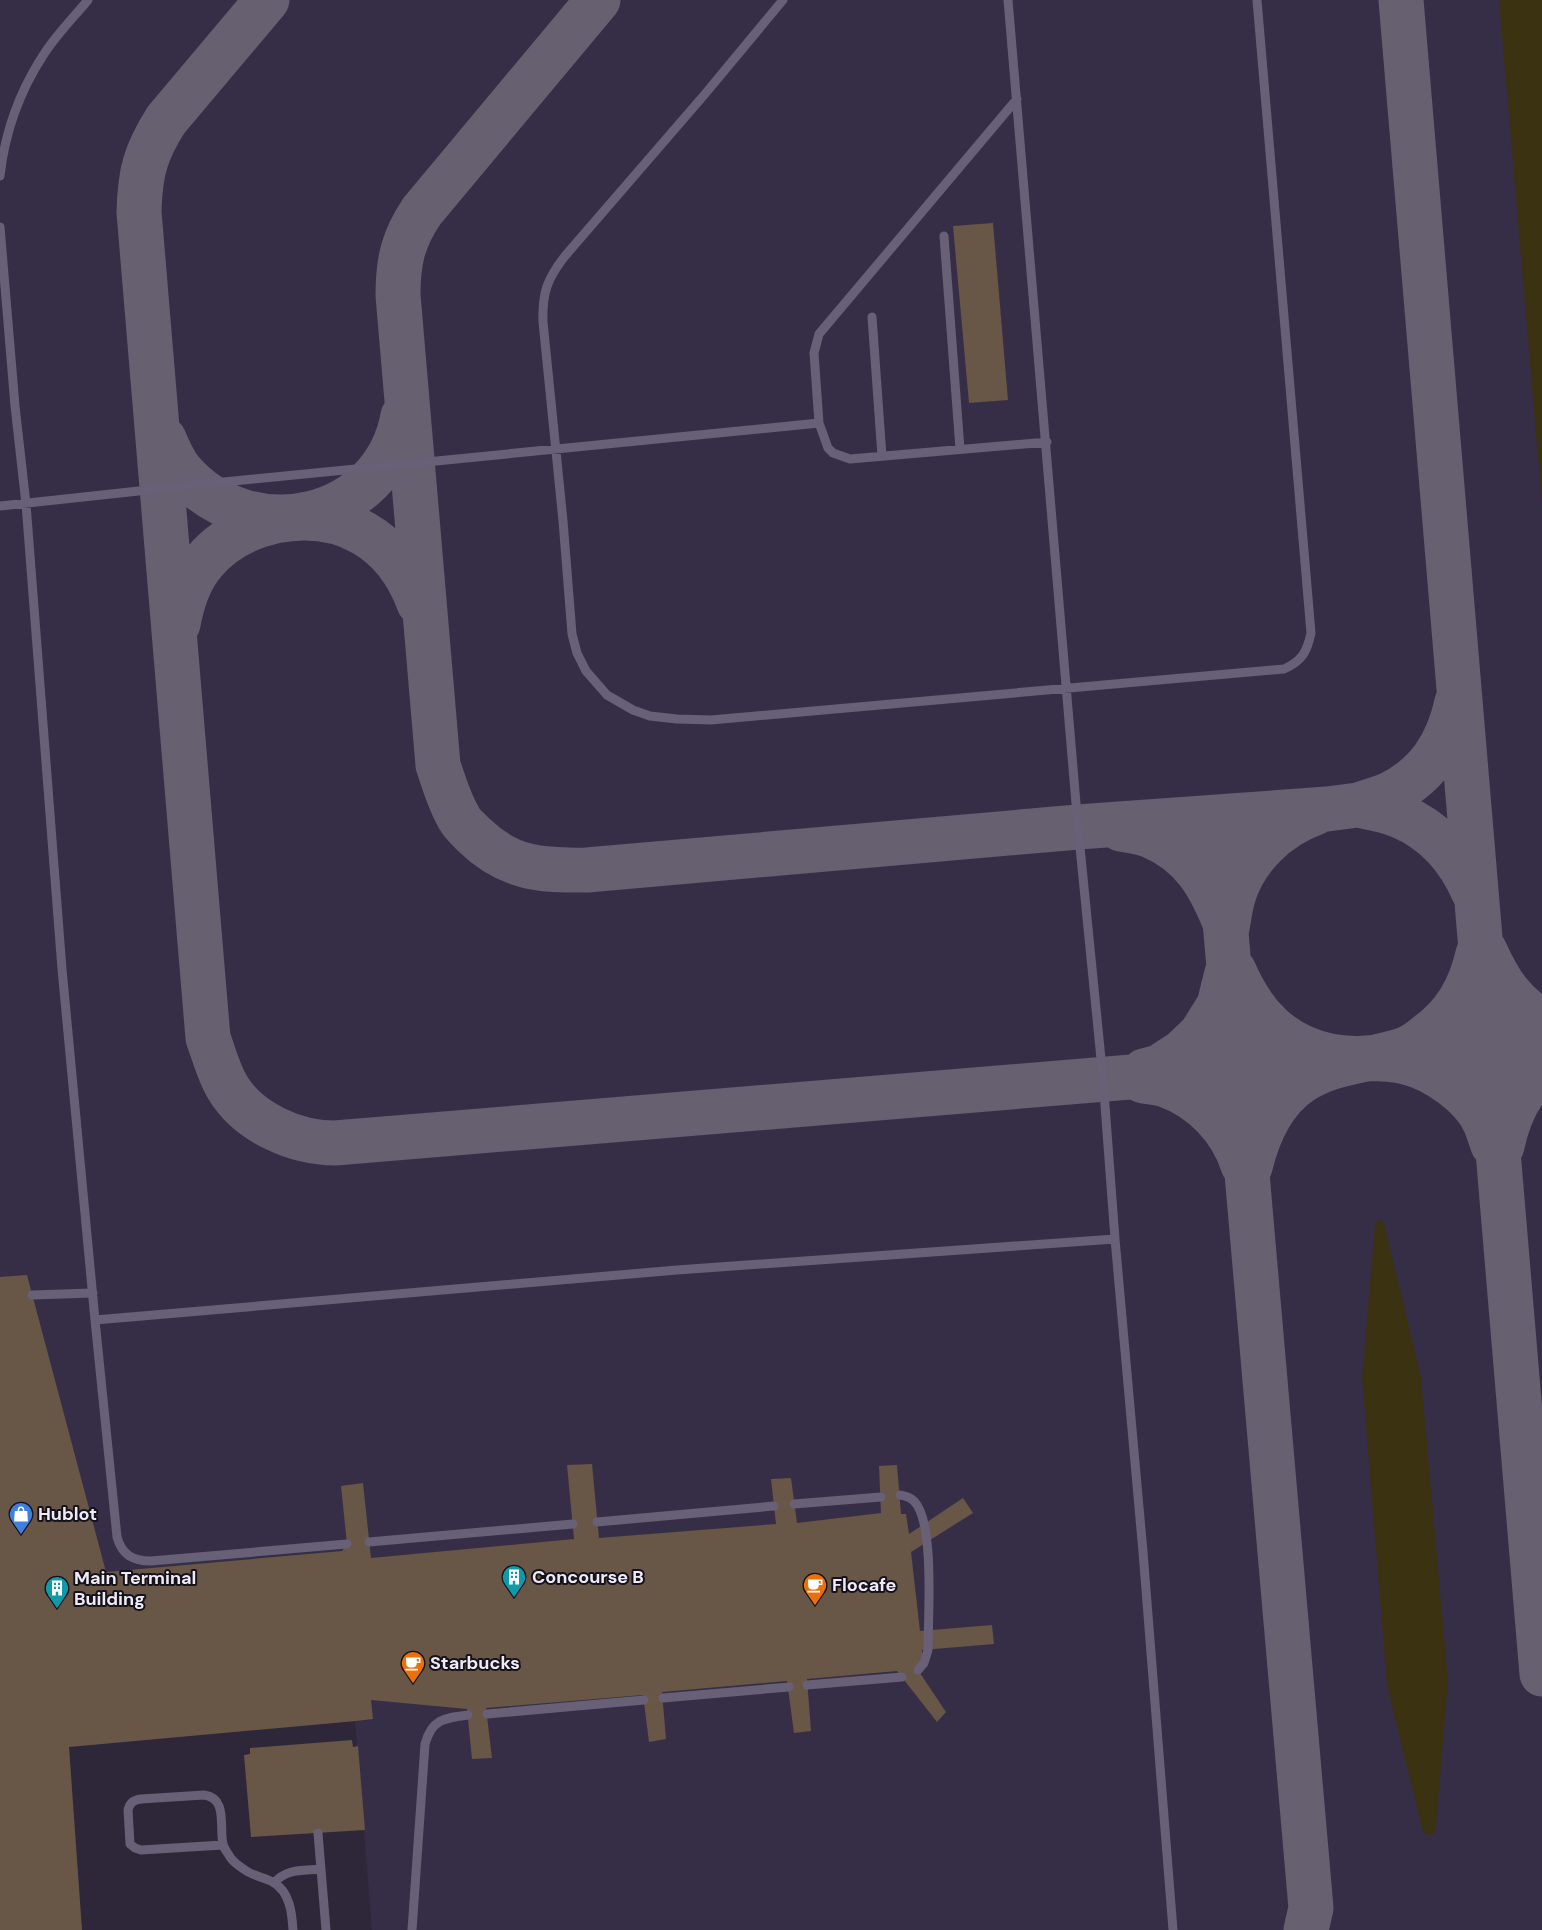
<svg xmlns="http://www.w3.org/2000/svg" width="1542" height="1930" viewBox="0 0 1542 1930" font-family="'DM Sans',sans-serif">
	<rect width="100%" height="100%" fill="#2e273a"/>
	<path fill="#362e47" d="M0,0H1542V1930H372L355,1721L69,1747L82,1930H0Z"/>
	<path fill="#3b3212" d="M1499,0H1542V504Z
		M1379,1219L1384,1223L1421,1377L1448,1681L1436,1827L1435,1833L1430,1835L1425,1834L1422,1829L1387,1685L1362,1378L1375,1224Z"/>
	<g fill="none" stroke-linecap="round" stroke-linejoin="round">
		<path stroke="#666070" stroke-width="45" d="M267,0L166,120C145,153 140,173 139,212L208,1038C214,1054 219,1074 228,1088C249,1123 296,1143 335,1143L1239,1068L1542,1044
			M598,0L422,211C403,239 398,261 398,295L438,765C444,783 449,801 459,818C462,824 469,830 474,835C509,869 542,871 587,870L1078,827L1327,809L1358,805
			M1401,0L1542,1674
			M164,439C169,451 174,463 182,472C251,551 384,522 403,416
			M178,624C182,602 189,579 204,562C223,539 248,527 275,521C343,508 396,540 419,603
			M1457,702C1448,744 1428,776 1388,795C1378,799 1368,802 1358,805C1372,808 1387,810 1400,816C1436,831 1459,858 1474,893
			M1216,818L1311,1908L1306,1930
			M1121,829C1130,831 1142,832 1151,836C1194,854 1211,887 1227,928C1229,918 1230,907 1233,897C1245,857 1277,827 1315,813
			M1485,951C1500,984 1512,1002 1542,1022
			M1234,971C1253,1015 1281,1046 1330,1056C1354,1061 1381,1056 1406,1062C1435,1069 1473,1095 1485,1123C1488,1130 1490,1137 1493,1145
			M1144,1071L1159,1067L1182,1052L1201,1034L1219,1005L1227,973
			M1143,1081C1150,1082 1159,1083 1166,1085C1202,1098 1231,1128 1243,1165
			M1502,1146C1508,1117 1519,1091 1542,1071
			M1250,1167C1258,1134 1273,1100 1302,1081C1332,1061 1368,1061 1400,1051C1410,1048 1419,1042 1426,1036C1455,1015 1470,989 1478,954"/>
	</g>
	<path fill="#685646" d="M993,223L1008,400L969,403L953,226Z
		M27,1275L106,1572L342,1551L347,1544L341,1486L363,1483L371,1558L574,1539L567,1465L592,1464L599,1538L776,1524L771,1479L791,1478L797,1523L881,1513L879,1466L897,1465L901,1514H906L909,1534L963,1498L973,1513L911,1552L920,1631L992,1625L994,1644L922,1650L924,1668L918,1670L946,1712L937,1722L897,1671L807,1679L811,1731L794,1733L787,1681L662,1692L666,1739L649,1742L643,1695L486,1708L492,1758L472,1759L467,1709L371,1700L373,1719L356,1721L69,1747L82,1930H0V1277Z
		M352,1740L353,1747L358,1746L365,1830L251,1837L244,1755L250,1754V1748Z"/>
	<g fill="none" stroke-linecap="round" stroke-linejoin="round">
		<path stroke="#676076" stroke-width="9" d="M783,0L705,94L565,256C547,279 542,293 543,322L563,521L572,634L577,653L586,671L607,695L633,710L650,716L677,719L711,720L1284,669C1302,661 1307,652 1311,633L1257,0
			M1008,0L1078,827L1103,1079L1115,1239L1143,1552L1173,1930
			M1017,99L819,334L814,353L819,423L828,448L833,453L850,459L1047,442
			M0,176C5,131 19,92 44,54C56,35 73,18 88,0
			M0,227L15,406L26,504L62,969L95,1320L677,1270L1115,1239
			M944,236L960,449
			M872,317L882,456
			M0,506L194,485L819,423
			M32,1295L93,1293
			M95,1320L117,1537C122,1555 133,1561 151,1561L347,1544
			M900,1495C906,1496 910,1497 914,1501C935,1522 928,1618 928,1650L924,1663L918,1670
			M794,1504L881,1497
			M597,1522L774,1506
			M369,1542L573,1524
			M807,1685L902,1677
			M663,1698L789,1687
			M487,1714L644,1700
			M318,1833L326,1930
			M223,1845L141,1850L135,1848L130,1844L128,1810C130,1802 134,1800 141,1799L204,1795C228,1798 219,1827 223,1844C224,1849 228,1853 230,1857C234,1863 239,1866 245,1870C253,1876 263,1877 273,1882C290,1892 292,1913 293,1930
			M274,1883C287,1868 303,1871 321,1869
			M412,1930L425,1744C432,1719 444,1718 468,1715"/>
	</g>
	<defs>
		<g id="shop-pin" transform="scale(1.25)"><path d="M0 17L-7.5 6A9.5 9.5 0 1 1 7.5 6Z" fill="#3f7fe0" stroke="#15121a"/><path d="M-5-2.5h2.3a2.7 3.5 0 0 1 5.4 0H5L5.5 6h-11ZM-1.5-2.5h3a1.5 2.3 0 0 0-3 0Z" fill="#fff"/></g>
		<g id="building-pin" transform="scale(1.25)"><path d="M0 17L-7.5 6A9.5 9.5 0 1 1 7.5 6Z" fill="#0f9aa8" stroke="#15121a"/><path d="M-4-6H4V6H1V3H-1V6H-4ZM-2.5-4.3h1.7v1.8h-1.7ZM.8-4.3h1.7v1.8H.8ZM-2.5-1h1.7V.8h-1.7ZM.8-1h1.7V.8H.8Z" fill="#fff"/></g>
		<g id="cafe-pin" transform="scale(1.25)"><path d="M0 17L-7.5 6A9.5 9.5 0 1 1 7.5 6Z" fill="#e8710a" stroke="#15121a"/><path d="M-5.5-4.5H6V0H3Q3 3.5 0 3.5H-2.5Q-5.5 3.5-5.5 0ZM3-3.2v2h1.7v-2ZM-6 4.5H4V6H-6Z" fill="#fff"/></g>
	</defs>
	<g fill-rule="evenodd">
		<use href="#shop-pin" x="21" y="1514"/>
		<use href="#building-pin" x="514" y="1577"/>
		<use href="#cafe-pin" x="815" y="1585"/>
		<use href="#building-pin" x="57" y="1588"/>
		<use href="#cafe-pin" x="413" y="1663"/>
	</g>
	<g text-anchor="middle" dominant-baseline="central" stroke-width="4" stroke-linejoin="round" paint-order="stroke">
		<g font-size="18" font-weight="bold" fill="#eeeaf7" stroke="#15121a" text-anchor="start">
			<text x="38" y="1514">Hublot</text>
			<text x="532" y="1577">Concourse B</text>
			<text x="74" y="1578">Main Terminal<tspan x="74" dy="21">Building</tspan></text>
			<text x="832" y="1585">Flocafe</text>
			<text x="430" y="1663">Starbucks</text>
		</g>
	</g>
</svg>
